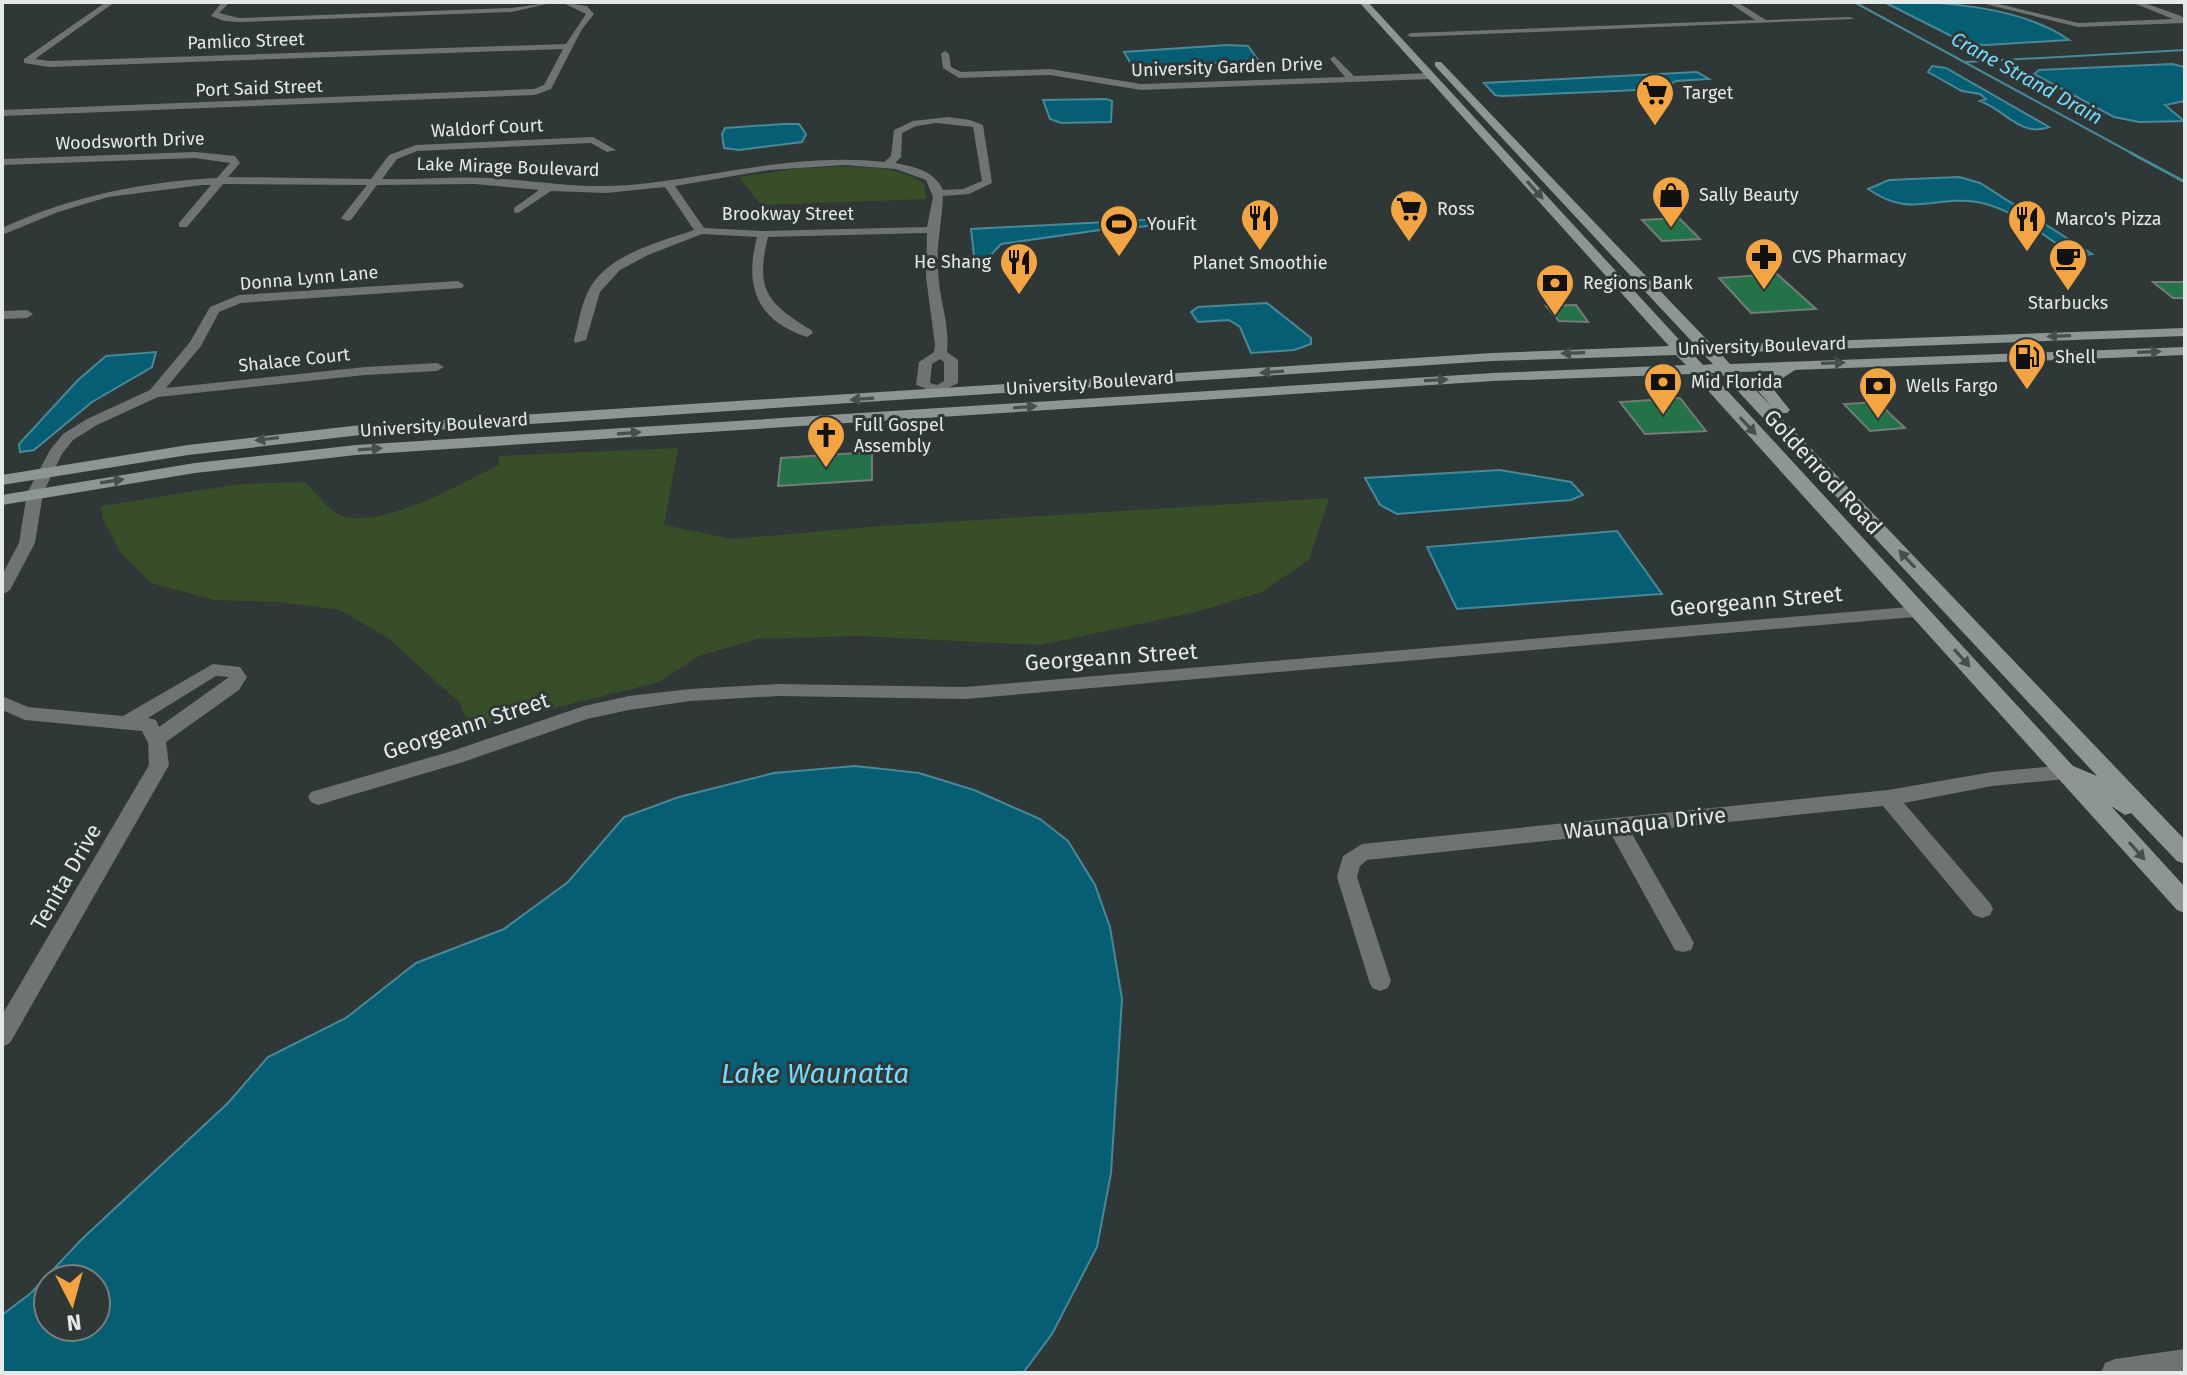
<svg xmlns="http://www.w3.org/2000/svg" width="2187" height="1375" viewBox="0 0 2187 1375" font-family="'Fira Sans',sans-serif">
	<rect width="100%" height="100%" fill="#2f3836"/>
	<path fill="#374e28" d="M802,168C835,167 898,162 924,184L926,199L761,205L739,177Z
		M678,448L664,525L732,539L881,526L1329,498L1309,560L1262,592L1196,612L1040,645L860,636L757,639L699,656L659,682L470,729L460,703L388,638L340,610L279,602L214,600L151,583L121,553L103,519L101,506L240,484L305,482C314,491 325,506 336,513C373,535 464,482 499,465V456Z"/>
	<path fill="#065e74" stroke="#498897" stroke-width="2" fill-rule="evenodd" d="M1884,2C1939,0 2023,7 2069,40L1986,45L1967,44Z
		M1227,45L1248,46L1259,61L1145,66L1131,64L1124,52Z
		M2172,64L2185,67V101L2165,105L2184,121L2139,122L2114,117L2034,74L2039,70Z
		M1932,66L1946,68L2049,127C2021,138 2004,109 1980,101L1986,99L1980,94L1962,91L1928,72Z
		M1697,72L1709,79L1676,81L1660,89L1502,96L1495,95L1484,83Z
		M1106,99L1112,101L1111,122L1061,123L1050,119L1043,100Z
		M783,124H799L806,134L802,142L739,150L724,148L722,134L725,128Z
		M1959,177L1980,183L2092,254L2077,256L2070,253C2040,233 2012,208 1977,202C1933,195 1911,219 1868,189L1889,180Z
		M1183,218L1187,220L1185,223L1100,230L1001,244L990,256L991,265H975L971,229Z
		M1267,303L1311,338V344L1294,350L1251,353L1240,327L1229,320L1198,322L1191,312L1198,307Z
		M156,352L152,367L92,402L34,450L20,452L19,444L78,380L106,356Z
		M1500,470L1571,482L1583,495L1571,500L1397,514L1380,505L1365,478Z
		M1617,531L1662,594L1457,609L1427,547Z
		M855,766L919,773L974,790L1040,819L1068,841L1095,885L1110,927L1122,999L1111,1173L1097,1247L1052,1334L1023,1373H2V1315L31,1293L82,1239L228,1103L268,1057L346,1018L416,963L504,929L568,882L624,817L679,797L774,773ZM48,1279H96V1327H48Z"/>
	<g fill="none" stroke-linecap="round" stroke-linejoin="round">
		<path stroke="#498897" stroke-width="2" d="M1854,2L2135,155
			M1966,62L2185,50"/>
		<path stroke="#498897" stroke-width="3" d="M2131,153L2185,182"/>
	</g>
	<path fill="#247248" stroke="#737c76" stroke-width="2" d="M1679,218L1700,239L1662,241L1642,220Z
		M1777,274L1816,309L1751,313L1719,278Z
		M2153,282H2185V298H2173Z
		M1576,305L1588,322L1559,321L1546,306Z
		M1680,398L1706,431L1645,434L1620,402Z
		M1878,402L1889,413L1905,428L1870,431L1844,404Z
		M872,452V480L778,486L781,458Z"/>
	<g fill="none" stroke-linecap="round" stroke-linejoin="round">
		<path fill="#6e7373" fill-rule="evenodd" d="M106,2H115L35,59L49,61L566,44L586,14L561,2L587,6L594,14L582,29L551,89L535,95L2,116V110L534,89L544,85L563,49L49,67L24,63V59Z
			M222,2H230L219,13L239,18L512,8L555,2L512,12L239,22L224,21L211,16Z
			M1728,2H1737L1766,20L1850,17L1854,19L1411,37L1407,35L1411,33L1755,20Z
			M1977,2H1991L2078,23L2173,19L2131,2H2142L2181,16L2185,19V23L2078,27Z
			M945,51L949,54L951,67L961,72L1050,69L1141,84L1345,77L1330,59L1334,56L1354,76L1431,73L1435,76L1431,79L1141,90L1050,75L959,78L943,68L941,54Z
			M948,117L970,120L983,125L992,183L969,194L943,196C942,222 936,245 938,271C939,299 950,324 947,352L958,360V383L938,393L916,385L919,362L934,352L935,345L926,277L927,233L768,237C755,290 767,303 811,330L813,333L807,337C756,320 744,286 757,237L702,234L648,255L620,270L600,292L586,340L575,343L574,340C579,322 581,302 591,286C612,253 660,242 694,230L665,187L606,193L551,191L518,213L514,212V208L539,190L475,184L377,185L351,220L347,221L341,218L367,185L223,184L187,227H179V223L211,185H202L108,197L58,212L2,235V228C72,196 141,182 217,178L230,163L195,158L2,165V159L195,152L235,156L240,163L228,177L371,179L389,155L416,145L593,137L616,150L607,152L591,143L417,151L397,159L382,179C418,180 455,176 491,178C538,181 583,189 630,185C716,177 797,152 884,162L891,156L894,130L913,121ZM936,123L973,127L982,181L963,189L943,190C934,170 914,167 895,163L901,157L902,133L916,126ZM844,165L896,169L926,180L933,197L927,227L763,231L704,228L675,186L769,170ZM940,359L944,362V381L937,385L930,383L932,364Z
			M458,281L464,285L462,288L241,303L219,312L201,346L166,388L365,367L437,363L444,367L437,371L365,375L158,397L97,425L73,440L62,454L43,493L35,543L10,590L2,595V575L19,543L27,493L50,450L63,434L87,419L150,390L190,342L210,307L239,295Z
			M2,311L27,310L33,314L27,318L2,319Z
			M1920,606L1928,612L1926,616L965,699L778,696L690,701L629,710L587,719L463,762L318,805L311,802L308,797L311,792L452,751L584,706L629,696L690,689L778,684L965,687Z
			M213,664L240,667L247,677L239,690L166,742L169,765L10,1043L2,1047V1015L149,765L148,743L142,731L25,720L2,710V696L28,707L123,716ZM216,676L229,677L159,727L156,720L148,718Z
			M2066,765L2073,767L2076,772L2073,777L2066,779L1992,786L1904,803L1990,903L1993,909L1990,915L1982,918L1974,915L1883,806L1631,832L1694,943L1691,950L1683,952L1675,950L1611,834L1367,860L1360,866L1357,877L1391,981L1388,988L1380,991L1372,988L1369,981L1337,877L1343,856L1362,844L1888,790L1992,772Z
			M2185,1349V1373H2101L2105,1363L2115,1359Z"/>
		<path fill="#8d9595" fill-rule="evenodd" d="M1359,2H1368L1685,346L1695,345L1435,66V62H1441L1712,345L2185,328V336L1720,353L1730,364L2185,347V355L1795,370L1774,384V390L1790,410L1787,413H1777L2185,840V864L2177,861L2131,813L2125,815L2111,806L2185,887V913L2177,910L1693,374L1493,381L356,455L195,473L2,505V495L195,463L356,445L1493,373L1686,365L1676,355L1492,361L361,435L188,455L2,485V475L188,445L361,425L1492,353L1669,346ZM1693,354H1703L1713,364L1703,365ZM1774,371L1762,379L1758,391L1773,408L1738,372ZM1711,373H1721L2097,776L2073,766Z"/>
	</g>
	<defs><path id="oneway-solid" d="M-6-.8H1V-3.2L6.5 0L1 3.2V.8H-6Z" transform="scale(2)"/></defs>
	<g fill="#464f4e">
		<use href="#oneway-solid" transform="translate(1535 190) rotate(48)"/>
		<use href="#oneway-solid" transform="translate(2059 336) rotate(178)"/>
		<use href="#oneway-solid" transform="translate(2149 352) rotate(-2)"/>
		<use href="#oneway-solid" transform="translate(1573 353) rotate(178)"/>
		<use href="#oneway-solid" transform="translate(1833 363) rotate(-2)"/>
		<use href="#oneway-solid" transform="translate(1272 372) rotate(176)"/>
		<use href="#oneway-solid" transform="translate(1436 380) rotate(-3)"/>
		<use href="#oneway-solid" transform="translate(862 399) rotate(176)"/>
		<use href="#oneway-solid" transform="translate(1025 407) rotate(-4)"/>
		<use href="#oneway-solid" transform="translate(1748 426) rotate(47)"/>
		<use href="#oneway-solid" transform="translate(629 433) rotate(-4)"/>
		<use href="#oneway-solid" transform="translate(267 439) rotate(173)"/>
		<use href="#oneway-solid" transform="translate(370 449) rotate(-4)"/>
		<use href="#oneway-solid" transform="translate(112 481) rotate(-9)"/>
		<use href="#oneway-solid" transform="translate(1907 559) rotate(-133)"/>
		<use href="#oneway-solid" transform="translate(1962 658) rotate(48)"/>
		<use href="#oneway-solid" transform="translate(2137 851) rotate(48)"/>
	</g>
	<defs>
		<g id="supermarket-pin" transform="scale(2)"><path d="M0 17L-7.5 6A9.5 9.5 0 1 1 7.5 6Z" fill="#f3a443" stroke="#2f3836"/><path d="M-6-5.5h2.5l.6 2H6L4.5 2H-2.5L-4.4-4H-6ZM-1.5 3.2a1.3 1.3 0 1 0 .1 0ZM3 3.2a1.3 1.3 0 1 0 .1 0Z" fill="#111"/></g>
		<g id="shop-pin" transform="scale(2)"><path d="M0 17L-7.5 6A9.5 9.5 0 1 1 7.5 6Z" fill="#f3a443" stroke="#2f3836"/><path d="M-5-2.5h2.3a2.7 3.5 0 0 1 5.4 0H5L5.5 6h-11ZM-1.5-2.5h3a1.5 2.3 0 0 0-3 0Z" fill="#111"/></g>
		<g id="restaurant-pin" transform="scale(2)"><path d="M0 17L-7.5 6A9.5 9.5 0 1 1 7.5 6Z" fill="#f3a443" stroke="#2f3836"/><path d="M-5-6h1v4h1v-4h1v4h1v-4h1v5L-1.5 .5V6h-2V.5L-5-1ZM5-6V6H3V1.5H1.5Q1.5-4 5-6Z" fill="#111"/></g>
		<g id="stadium-pin" transform="scale(2)"><path d="M0 17L-7.5 6A9.5 9.5 0 1 1 7.5 6Z" fill="#f3a443" stroke="#2f3836"/><path d="M0-5a6.5 5 0 1 0 0 10a6.5 5 0 1 0 0-10ZM-3.5-1.8h7v3.6h-7Z" fill="#111"/></g>
		<g id="pharmacy-pin" transform="scale(2)"><path d="M0 17L-7.5 6A9.5 9.5 0 1 1 7.5 6Z" fill="#f3a443" stroke="#2f3836"/><path d="M-2-6h4v4h4v4h-4v4h-4v-4h-4v-4h4Z" fill="#111"/></g>
		<g id="cafe-pin" transform="scale(2)"><path d="M0 17L-7.5 6A9.5 9.5 0 1 1 7.5 6Z" fill="#f3a443" stroke="#2f3836"/><path d="M-5.5-4.5H6V0H3Q3 3.5 0 3.5H-2.5Q-5.5 3.5-5.5 0ZM3-3.2v2h1.7v-2ZM-6 4.5H4V6H-6Z" fill="#111"/></g>
		<g id="bank-pin" transform="scale(2)"><path d="M0 17L-7.5 6A9.5 9.5 0 1 1 7.5 6Z" fill="#f3a443" stroke="#2f3836"/><path d="M-6-4H6V4H-6ZM0-2.3a2.3 2.3 0 1 0 0 4.6a2.3 2.3 0 1 0 0-4.6Z" fill="#111"/></g>
		<g id="fuel-pin" transform="scale(2)"><path d="M0 17L-7.5 6A9.5 9.5 0 1 1 7.5 6Z" fill="#f3a443" stroke="#2f3836"/><path d="M-5.5-6h7V0h2V4h1.3V-2.5L3-4.5l.8-.8L6-3V5H2.5V1h-1V6h-7ZM-4.2-4.7v3.2H.2V-4.7Z" fill="#111"/></g>
		<g id="church-pin" transform="scale(2)"><path d="M0 17L-7.5 6A9.5 9.5 0 1 1 7.5 6Z" fill="#f3a443" stroke="#2f3836"/><path d="M-1.2-6h2.4v3.5h3.3v2.4h-3.3V6h-2.4V-.1h-3.3v-2.4h3.3Z" fill="#111"/></g>
	</defs>
	<g fill-rule="evenodd">
		<use href="#supermarket-pin" x="1655" y="93"/>
		<use href="#shop-pin" x="1671" y="195"/>
		<use href="#supermarket-pin" x="1409" y="209"/>
		<use href="#restaurant-pin" x="1260" y="218"/>
		<use href="#restaurant-pin" x="2027" y="219"/>
		<use href="#stadium-pin" x="1119" y="224"/>
		<use href="#pharmacy-pin" x="1764" y="257"/>
		<use href="#cafe-pin" x="2068" y="258"/>
		<use href="#restaurant-pin" x="1019" y="262"/>
		<use href="#bank-pin" x="1555" y="283"/>
		<use href="#fuel-pin" x="2027" y="357"/>
		<use href="#bank-pin" x="1663" y="382"/>
		<use href="#bank-pin" x="1878" y="386"/>
		<use href="#church-pin" x="826" y="435"/>
	</g>
	<g text-anchor="middle" dominant-baseline="central" stroke-width="6" stroke-linejoin="round" paint-order="stroke">
		<g font-size="18" fill="#e4eae8" stroke="#2f3836">
			<text transform="translate(246 41) rotate(-2)">Pamlico Street</text>
			<text transform="translate(1227 67) rotate(-2)">University Garden Drive</text>
			<text transform="translate(259 88) rotate(-2)">Port Said Street</text>
			<text transform="translate(487 128) rotate(-3)">Waldorf Court</text>
			<text transform="translate(130 141) rotate(-2)">Woodsworth Drive</text>
			<text transform="translate(508 167) rotate(2)">Lake Mirage Boulevard</text>
			<text x="788" y="214">Brookway Street</text>
			<text transform="translate(309 278) rotate(-5)">Donna Lynn Lane</text>
			<text transform="translate(1762 346) rotate(-2)">University Boulevard</text>
			<text transform="translate(294 360) rotate(-6)">Shalace Court</text>
			<text transform="translate(1090 383) rotate(-4)">University Boulevard</text>
			<text transform="translate(444 425) rotate(-4)">University Boulevard</text>
		</g>
		<g font-size="18" fill="#e4eae8" stroke="#2f3836" text-anchor="start">
			<text x="1683" y="93">Target</text>
			<text x="1699" y="195">Sally Beauty</text>
			<text x="1437" y="209">Ross</text>
			<text x="2055" y="219">Marco's Pizza</text>
			<text x="1147" y="224">YouFit</text>
			<text x="1792" y="257">CVS Pharmacy</text>
			<text x="991" y="262" text-anchor="end">He Shang</text>
			<text x="1260" y="263" text-anchor="middle">Planet Smoothie</text>
			<text x="1583" y="283">Regions Bank</text>
			<text x="2068" y="303" text-anchor="middle">Starbucks</text>
			<text x="2055" y="357">Shell</text>
			<text x="1691" y="382">Mid Florida</text>
			<text x="1906" y="386">Wells Fargo</text>
			<text x="854" y="425">Full Gospel<tspan x="854" dy="21">Assembly</tspan></text>
		</g>
		<g font-size="20" font-style="italic" fill="#76dafc" stroke="#2f3836">
			<text transform="translate(2027 78) rotate(29)">Crane Strand Drain</text>
		</g>
		<g font-size="22" fill="#e4eae8" stroke="#2f3836">
			<text transform="translate(1823 472) rotate(47)">Goldenrod Road</text>
			<text transform="translate(1756 601) rotate(-5)">Georgeann Street</text>
			<text transform="translate(1111 657) rotate(-4)">Georgeann Street</text>
			<text transform="translate(466 726) rotate(-18)">Georgeann Street</text>
			<text transform="translate(1645 823) rotate(-6)">Waunaqua Drive</text>
			<text transform="translate(66 877) rotate(-60)">Tenita Drive</text>
		</g>
		<g font-size="28" font-style="italic" fill="#76dafc" stroke="#2f3836">
			<text x="815" y="1073">Lake Waunatta</text>
		</g>
	</g>
	<rect width="2187" height="1375" fill="none" stroke="#e4eae8" stroke-width="8"/>
	<g transform="translate(72 1303) rotate(174)"><circle r="38" fill="#2f3836" stroke="#777f7d" stroke-width="2"/>
	<path d="M0-6L14 30L0 20L-14 30Z" fill="#f3a443"/>
	<text y="-12" font-size="22" font-weight="bold" text-anchor="middle" fill="#e4eae8">N</text>
	</g>
</svg>
